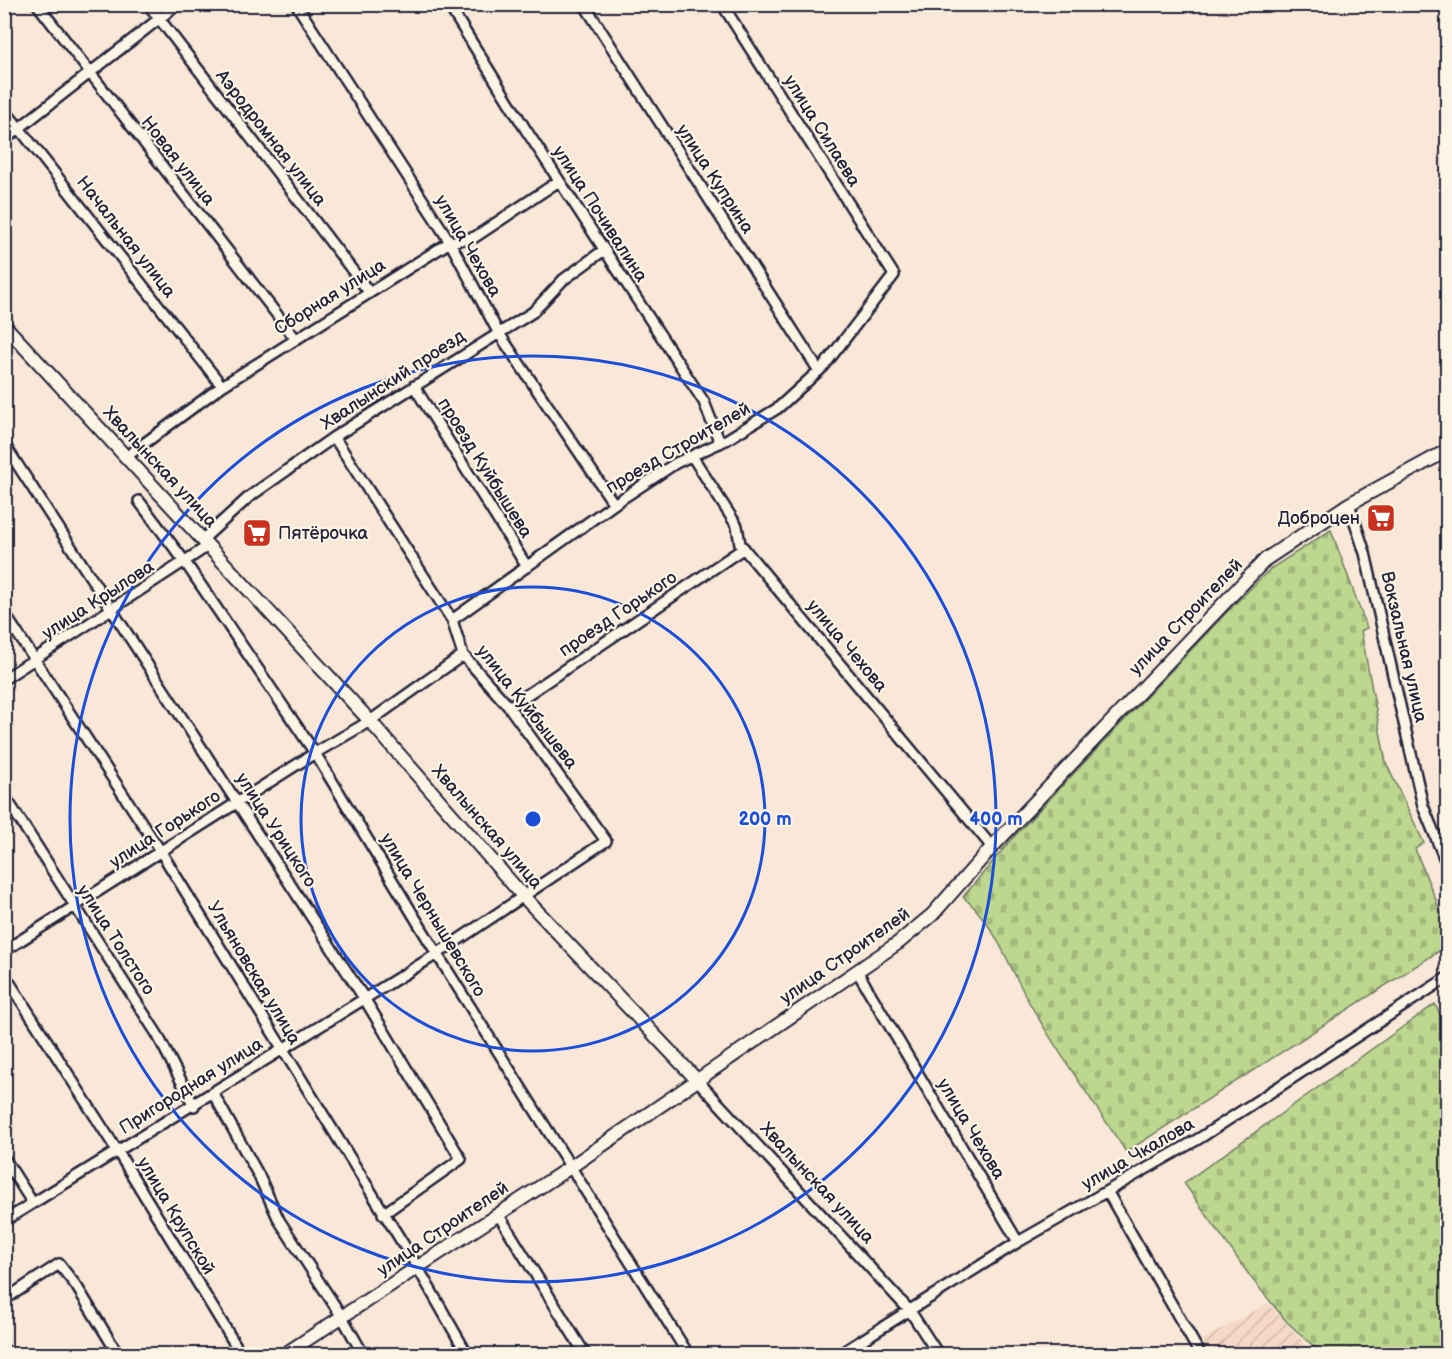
<svg xmlns="http://www.w3.org/2000/svg" width="1452" height="1359" viewBox="0 0 1452 1359" font-family="'Balsamiq Sans',sans-serif">
	<defs>
		<pattern id="industrial-furrows" width="10" height="10" patternUnits="userSpaceOnUse" patternTransform="scale(1.5)"><rect width="10" height="10" fill="#f5d9c6"/><path d="M-1 1l2-2M0 10L10 0M9 11l2-2" fill="none" stroke="#d2baab"/></pattern>
		<pattern id="cemetery-stones" width="16" height="16" patternUnits="userSpaceOnUse" patternTransform="scale(1.5)"><rect width="16" height="16" fill="#bdd78e"/><path d="M2 7V4a2 2 0 0 1 4 0v3zM10 15v-3a2 2 0 0 1 4 0v3z" fill="#a2b87b"/></pattern>
	</defs>
	<rect width="100%" height="100%" fill="#f9e8d7"/>
	<filter id="ink" filterUnits="userSpaceOnUse"><feTurbulence type="fractalNoise" baseFrequency=".0167" numOctaves="2"/><feDisplacementMap in="SourceGraphic" scale="12" xChannelSelector="R" yChannelSelector="G"/><feConvolveMatrix kernelMatrix="1 2 1 2 8 2 1 2 1" color-interpolation-filters="sRGB"/></filter>
	<g filter="url(#ink)">
		<path fill="url(#industrial-furrows)" d="M1268,1303L1314,1354H1207L1199,1342Z"/>
		<path fill="url(#cemetery-stones)" stroke="#707c64" stroke-width="1.5" d="M1331,530L1367,628L1361,631L1386,763L1424,843L1415,849L1447,927V946L1126,1152C1095,1104 1061,1058 1033,1009C1010,971 998,926 963,897L1010,841L1225,614L1270,569Z
			M1435,1004L1448,1031L1447,1354H1322L1287,1322L1252,1279L1184,1183Z"/>
		<g fill="none" stroke-linecap="round" stroke-linejoin="round">
			<g stroke="#22223b" stroke-width="14">
				<path id="street" d="M37,4L295,338
					M148,4L369,292
					M296,4L450,242L498,332L614,504
					M448,4L526,130L704,402L720,443
					M584,4L819,371
					M4,109L222,386
					M4,140L178,4
					M414,386L527,567
					M4,444L364,998L461,1159L383,1214
					M692,456L737,526L740,544L992,847
					M126,457L222,386L450,242L475,237L559,181
					M139,501L185,562L315,753L437,954L688,1354
					M1349,504L1365,553L1423,806L1448,867
					M202,540L249,497L334,437L533,312L563,280L604,250
					M4,613L161,852L418,1268L467,1354
					M452,620L614,504L676,463L726,440L778,408L824,366L894,275L722,4
					M4,679L208,546
					M509,707L744,548
					M4,795L157,1034L194,1106
					M4,951L315,753L370,721L463,655
					M857,971L1018,1242
					M4,974L118,1152L241,1354
					M697,1080L910,1311L938,1354
					M213,1093L259,1176L279,1220L342,1317L363,1354
					M4,1158L32,1202
					M1107,1191L1200,1354
					M498,1214L585,1354
					M4,1221L437,954L606,841L509,707L463,655L452,620L334,437
					M4,1300L59,1264L77,1287L118,1354
					M4,1349L8,1354
					M840,1354L1018,1242L1200,1138L1448,977"/>
			</g>
			<g stroke="#22223b" stroke-width="16">
				<path id="secondary" d="M4,325L370,721L523,896L697,1080
					M285,1354L569,1168L898,943L932,915L992,847L1266,559L1349,504L1448,450"/>
			</g>
			<use href="#street" stroke="#fcf5e5" stroke-width="9"/>
			<use href="#secondary" stroke="#fcf5e5" stroke-width="12"/>
		</g>
	</g>
	<g fill="none" stroke="#1d4ed8" stroke-width="3">
		<circle cx="533" cy="819" r="232"/>
		<circle cx="533" cy="819" r="463"/>
	</g>
	<defs>
		<g id="supermarket-square" transform="scale(1.5)"><rect x="-9" y="-9" width="18" height="18" rx="4" fill="#c8321e" stroke="#fcf5e5"/><path d="M-6-5.5h2.5l.6 2H6L4.5 2H-2.5L-4.4-4H-6ZM-1.5 3.2a1.3 1.3 0 1 0 .1 0ZM3 3.2a1.3 1.3 0 1 0 .1 0Z" fill="#fff"/></g>
	</defs>
	<g fill-rule="evenodd">
		<use href="#supermarket-square" x="1381" y="518"/>
		<use href="#supermarket-square" x="257" y="533"/>
	</g>
	<g text-anchor="middle" dominant-baseline="central" stroke-width="4.5" stroke-linejoin="round" paint-order="stroke">
		<g font-size="18" fill="#22223b" stroke="#fcf5e5">
			<text transform="translate(822 131) rotate(58)">улица Силаева</text>
			<text transform="translate(271 138) rotate(52)">Аэродромная улица</text>
			<text transform="translate(178 161) rotate(52)">Новая улица</text>
			<text transform="translate(715 179) rotate(57)">улица Куприна</text>
			<text transform="translate(600 214) rotate(57)">улица Почивалина</text>
			<text transform="translate(126 237) rotate(52)">Начальная улица</text>
			<text transform="translate(468 246) rotate(60)">улица Чехова</text>
			<text transform="translate(330 297) rotate(-32)">Сборная улица</text>
			<text transform="translate(393 380) rotate(-33)">Хвалынский проезд</text>
			<text transform="translate(678 448) rotate(-30)">проезд Строителей</text>
			<text transform="translate(160 467) rotate(47)">Хвалынская улица</text>
			<text transform="translate(485 468) rotate(58)">проезд Куйбышева</text>
			<text transform="translate(98 600) rotate(-33)">улица Крылова</text>
			<text transform="translate(618 614) rotate(-34)">проезд Горького</text>
			<text transform="translate(1186 617) rotate(-46)">улица Строителей</text>
			<text transform="translate(847 646) rotate(50)">улица Чехова</text>
			<text transform="translate(1404 647) rotate(77)">Вокзальная улица</text>
			<text transform="translate(527 707) rotate(52)">улица Куйбышева</text>
			<text transform="translate(487 827) rotate(49)">Хвалынская улица</text>
			<text transform="translate(165 829) rotate(-33)">улица Горького</text>
			<text transform="translate(276 830) rotate(57)">улица Урицкого</text>
			<text transform="translate(433 915) rotate(59)">улица Чернышевского</text>
			<text transform="translate(116 940) rotate(57)">улица Толстого</text>
			<text transform="translate(845 956) rotate(-35)">улица Строителей</text>
			<text transform="translate(254 973) rotate(59)">Ульяновская улица</text>
			<text transform="translate(191 1086) rotate(-32)">Пригородная улица</text>
			<text transform="translate(971 1129) rotate(59)">улица Чехова</text>
			<text transform="translate(1138 1154) rotate(-30)">улица Чкалова</text>
			<text transform="translate(817 1183) rotate(47)">Хвалынская улица</text>
			<text transform="translate(176 1216) rotate(59)">улица Крупской</text>
			<text transform="translate(443 1229) rotate(-34)">улица Строителей</text>
		</g>
		<g font-size="18" fill="#22223b" stroke="#fcf5e5" text-anchor="end">
			<text x="1360" y="518">Доброцен</text>
			<text x="278" y="533" text-anchor="start">Пятёрочка</text>
		</g>
	</g>
	<circle cx="533" cy="819" r="9" fill="#1d4ed8" stroke="#fcf5e5" stroke-width="3"/>
	<g font-size="18" text-anchor="middle" font-weight="bold" fill="#1d4ed8" stroke="#fcf5e5" stroke-width="4.5" stroke-linejoin="round" paint-order="stroke">
		<text x="765" y="825">200 m</text>
		<text x="996" y="825">400 m</text>
	</g>
	<rect width="1452" height="1359" fill="none" stroke="#fcf5e5" stroke-width="24"/>
	<rect x="12" y="12" width="1428" height="1335" fill="none" stroke="#22223b" stroke-width="2" filter="url(#ink)"/>
</svg>
